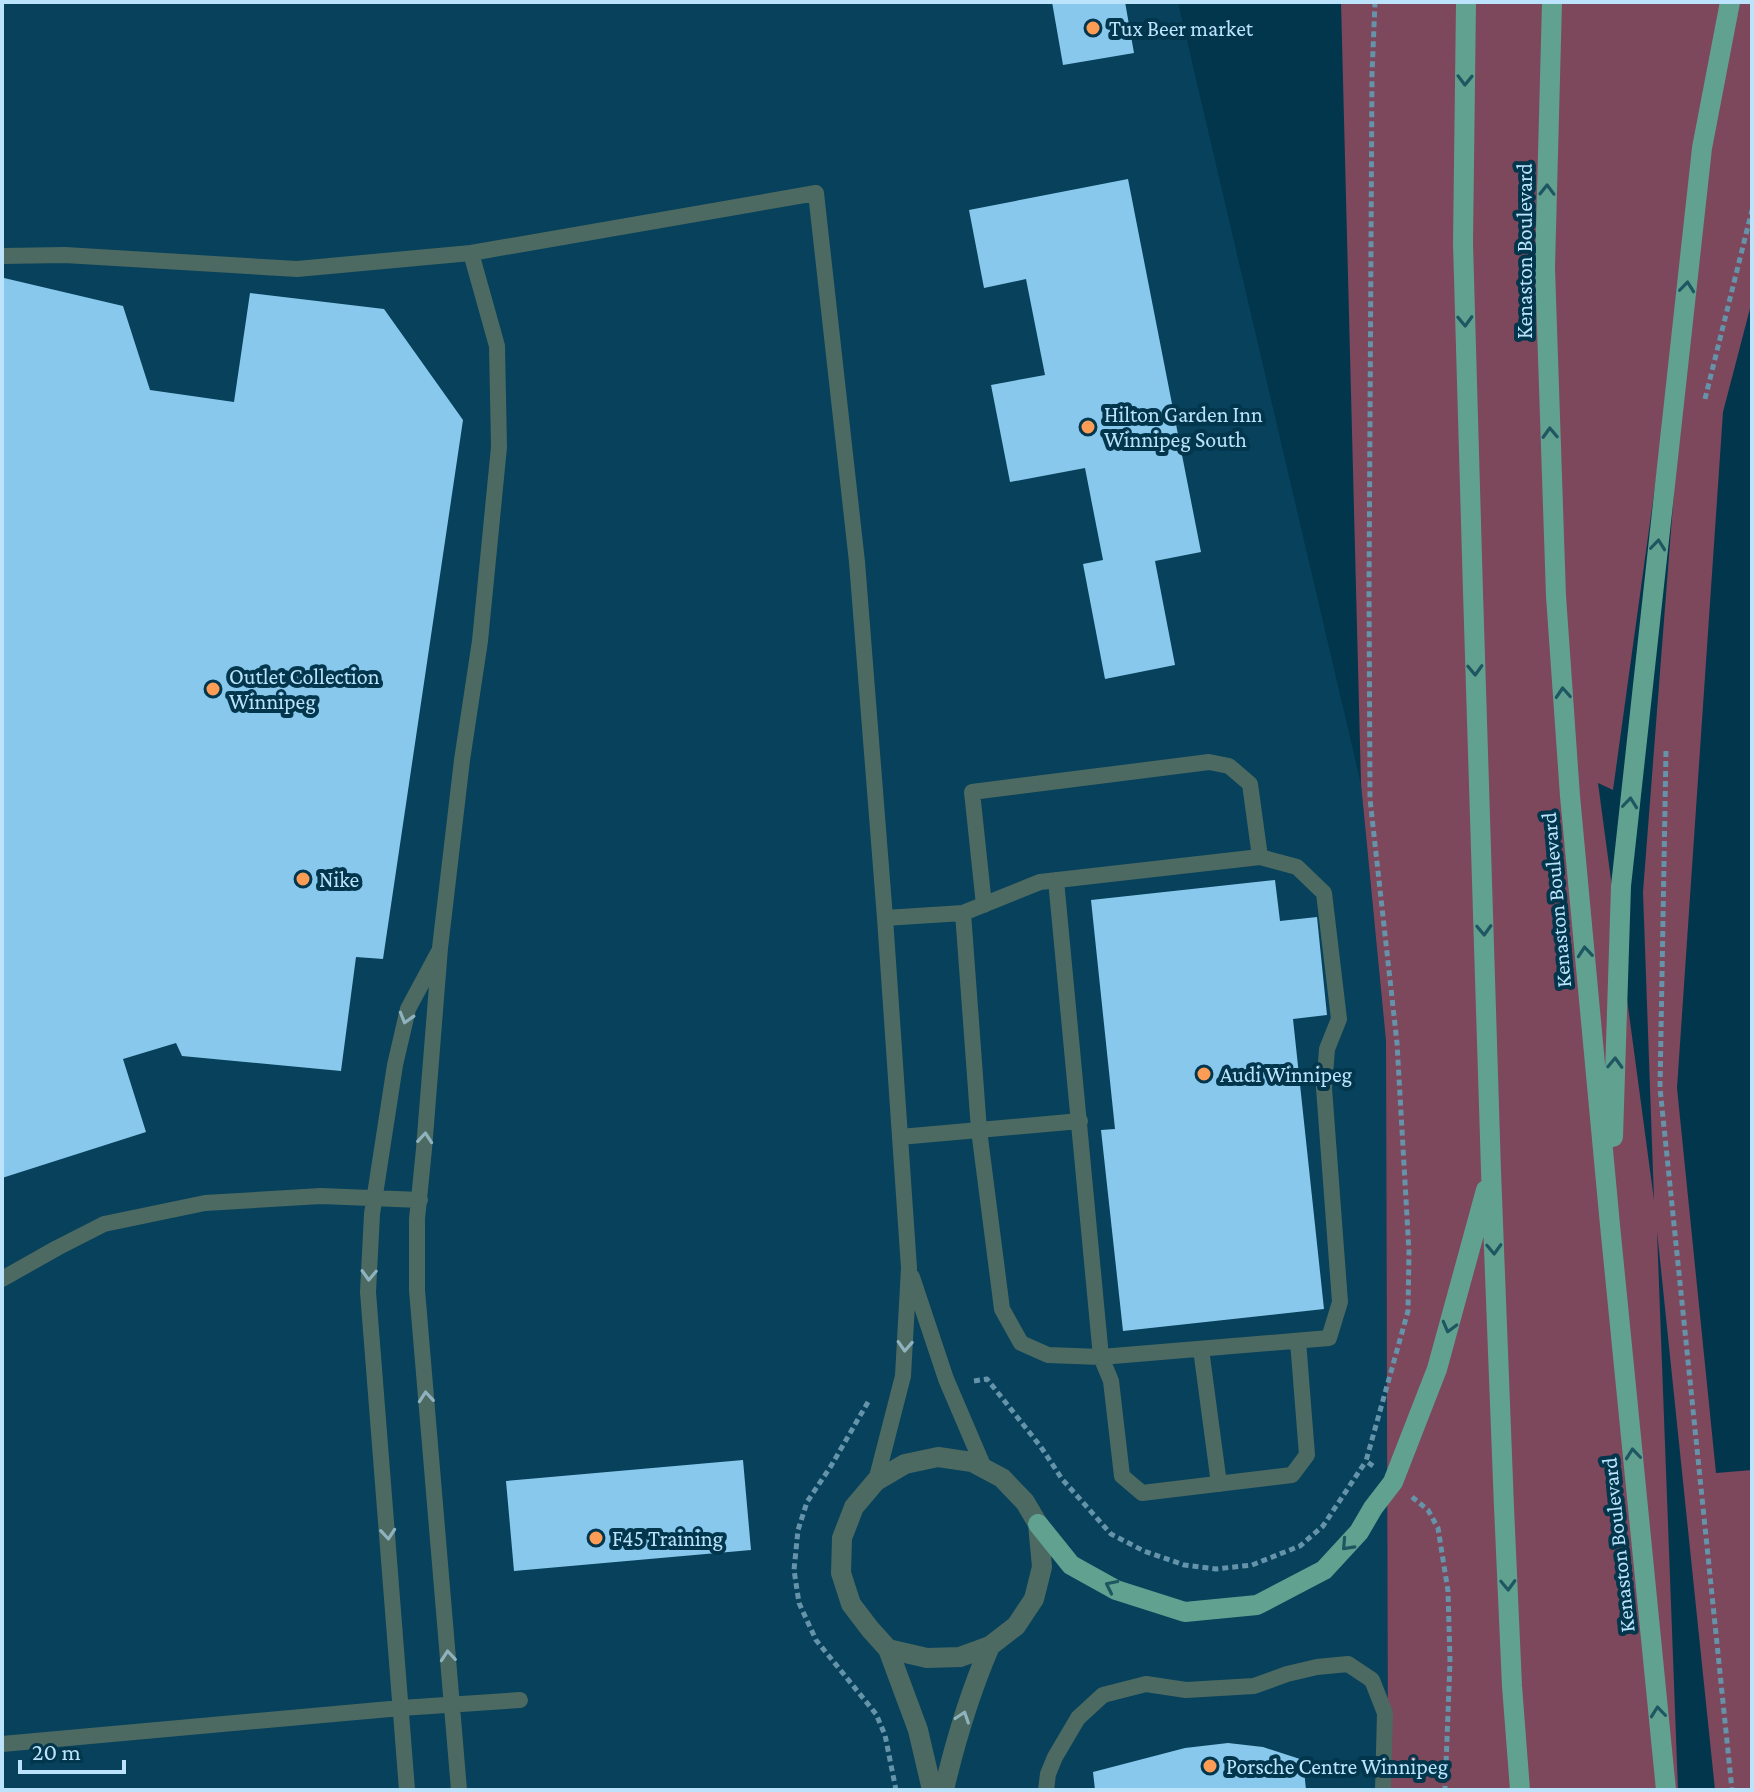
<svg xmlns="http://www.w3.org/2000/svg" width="1754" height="1792" viewBox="0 0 1754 1792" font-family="'Crimson Pro',serif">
	<rect width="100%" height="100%" fill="#02364d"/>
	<path fill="#07415b" d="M2,2H1178L1361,784L1386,1041L1388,1790H2Z"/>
	<path fill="#7d475c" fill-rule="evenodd" d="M1341,2H1752V301L1723,412L1677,1088L1716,1473L1752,1470V1790H1715L1657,1231L1678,1790H1388L1386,1041L1361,784ZM1699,168L1643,892L1654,1200L1598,783L1613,790Z"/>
	<path fill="#89c8ed" d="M1052,2H1125L1134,53L1063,65Z
		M1128,179L1201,552L1155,561L1175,665L1105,679L1083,564L1103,560L1085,468L1010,482L991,385L1045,375L1026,279L984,288L969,210Z
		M4,278L123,306L150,390L234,402L250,293L384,309L463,420L383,959L356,957L341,1071L182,1056L176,1043L123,1059L146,1132L2,1178V279Z
		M1275,880L1280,921L1317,917L1327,1015L1293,1019L1324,1309L1123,1331L1101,1130L1115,1129L1091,900Z
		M743,1460L751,1550L514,1571L506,1481Z
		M1228,1743L1263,1747L1303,1760L1306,1790H1095L1093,1772L1185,1748Z"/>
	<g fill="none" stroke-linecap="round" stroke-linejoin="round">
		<path stroke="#6593aa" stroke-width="5" stroke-dasharray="6 4" stroke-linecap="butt" d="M1705,399L1752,210
			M1666,751L1660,1088L1732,1790
			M974,1381L987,1379L1041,1447L1062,1479L1111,1534L1144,1551L1184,1565L1216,1569L1252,1565L1300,1546L1323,1526L1366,1461
			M868,1402L831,1466L807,1502L798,1530L794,1570L799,1603L816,1640L876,1714L885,1735L896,1790
			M1373,1466L1366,1461L1408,1311L1409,1252L1397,1043L1370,799L1369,591L1372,74L1375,2
			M1412,1497L1428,1510L1438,1528L1448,1591L1450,1661L1445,1790"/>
		<path stroke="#4c6a61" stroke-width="16" d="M471,253L816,193L857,562L885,918L909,1268L903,1376L876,1481
			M2,256L65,255L297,269L471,253L497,346L499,447L480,641L462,760L440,948L424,1149L417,1219V1290L459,1790
			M1056,880L1101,1357L1329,1338L1340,1302L1324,1088L1327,1049L1339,1019L1324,893L1297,867L1260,857
			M963,913L979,1130L1002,1309L1021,1343L1048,1355L1101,1357L1111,1381L1122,1476L1142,1493L1292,1475L1307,1455L1298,1341
			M885,918L963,913L1040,882L1260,857L1250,784L1229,766L1209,762L972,792L984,905
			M900,1137L1080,1121
			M912,1277L946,1379L984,1468
			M2,1279L57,1248L104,1224L205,1203L321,1196L420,1200
			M1201,1349L1219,1484
			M2,1744L401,1708L520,1700
			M407,1790L368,1292L372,1214L395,1065L408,1009L438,953
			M1046,1790L1048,1774L1055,1757L1078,1718L1103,1695L1146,1684L1186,1690L1254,1686L1287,1674L1317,1667L1348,1664L1372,1680L1385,1713L1383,1790"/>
		<path stroke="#4c6a61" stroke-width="20" d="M938,1457L972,1462L1002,1478L1025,1502L1038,1524L1042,1567L1034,1599L1016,1626L990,1646L960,1657L927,1658L888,1649L870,1629L851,1604L841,1573L842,1538L854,1507L876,1481L905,1464Z
			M888,1649L918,1730L932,1790
			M944,1790C956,1738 969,1695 990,1646"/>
		<path stroke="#61a190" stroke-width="20" d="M1466,2L1463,243L1473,592L1491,1171L1504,1507L1512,1686L1520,1790
			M1552,2L1545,268L1556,596L1570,796L1610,1225L1666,1790
			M1613,1137L1621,886L1702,148L1730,2
			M1038,1524L1071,1565L1116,1590L1185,1612L1257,1605L1324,1570L1359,1532L1373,1508L1393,1482L1437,1369L1486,1190"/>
	</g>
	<defs><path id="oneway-chevron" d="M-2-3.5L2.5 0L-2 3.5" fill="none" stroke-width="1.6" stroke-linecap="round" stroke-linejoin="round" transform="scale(2)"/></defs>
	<g stroke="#1e5661">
		<use href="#oneway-chevron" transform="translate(1465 80) rotate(91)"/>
		<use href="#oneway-chevron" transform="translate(1547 190) rotate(-89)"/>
		<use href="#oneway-chevron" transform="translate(1687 287) rotate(-84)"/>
		<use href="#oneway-chevron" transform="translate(1465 321) rotate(88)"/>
		<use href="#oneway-chevron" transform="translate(1550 433) rotate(-92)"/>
		<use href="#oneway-chevron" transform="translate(1658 545) rotate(-84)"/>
		<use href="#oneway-chevron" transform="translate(1475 670) rotate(88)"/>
		<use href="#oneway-chevron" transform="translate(1563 693) rotate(-94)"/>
		<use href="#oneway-chevron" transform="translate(1630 803) rotate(-84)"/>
		<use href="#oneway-chevron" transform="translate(1484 930) rotate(88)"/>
		<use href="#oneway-chevron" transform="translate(1585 952) rotate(-95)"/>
		<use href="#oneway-chevron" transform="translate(1615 1063) rotate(-88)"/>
		<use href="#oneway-chevron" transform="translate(1494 1249) rotate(88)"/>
		<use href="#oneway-chevron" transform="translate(1449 1327) rotate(105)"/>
		<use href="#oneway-chevron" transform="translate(1633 1454) rotate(-96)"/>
		<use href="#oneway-chevron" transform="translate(1347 1545) rotate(133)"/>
		<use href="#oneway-chevron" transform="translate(1508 1585) rotate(88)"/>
		<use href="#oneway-chevron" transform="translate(1111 1586) rotate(-154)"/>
		<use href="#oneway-chevron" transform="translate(1658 1712) rotate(-96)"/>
	</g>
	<g stroke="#8fb3be">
		<use href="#oneway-chevron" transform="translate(406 1018) rotate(106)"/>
		<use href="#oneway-chevron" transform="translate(425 1138) rotate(-85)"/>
		<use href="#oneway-chevron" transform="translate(369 1275) rotate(92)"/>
		<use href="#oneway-chevron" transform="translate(905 1346) rotate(93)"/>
		<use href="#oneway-chevron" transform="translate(426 1397) rotate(-95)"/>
		<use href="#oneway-chevron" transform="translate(388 1534) rotate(85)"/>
		<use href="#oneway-chevron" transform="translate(448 1656) rotate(-95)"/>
		<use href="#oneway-chevron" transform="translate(963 1717) rotate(-71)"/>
	</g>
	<g fill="#fd9d55" stroke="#02364d" stroke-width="3">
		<circle cx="1093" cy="28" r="8"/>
		<circle cx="1088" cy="427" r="8"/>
		<circle cx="213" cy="689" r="8"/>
		<circle cx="303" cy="879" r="8"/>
		<circle cx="1204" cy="1074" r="8"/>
		<circle cx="596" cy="1538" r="8"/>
		<circle cx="1210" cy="1766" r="8"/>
	</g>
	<g text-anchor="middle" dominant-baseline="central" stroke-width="8" stroke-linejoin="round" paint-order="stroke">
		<g font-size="22" fill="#bbe4fc" stroke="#02364d" text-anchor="start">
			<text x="1109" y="28">Tux Beer market</text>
			<text x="1104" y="414">Hilton Garden Inn<tspan x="1104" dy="25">Winnipeg South</tspan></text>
			<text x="229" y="676">Outlet Collection<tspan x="229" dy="25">Winnipeg</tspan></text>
			<text x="319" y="879">Nike</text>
			<text x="1220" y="1074">Audi Winnipeg</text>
			<text x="612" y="1538">F45 Training</text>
			<text x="1226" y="1766">Porsche Centre Winnipeg</text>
		</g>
		<g font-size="22" fill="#bbe4fc" stroke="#02364d">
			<text transform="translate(1524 251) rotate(-90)">Kenaston Boulevard</text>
			<text transform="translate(1556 900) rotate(-95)">Kenaston Boulevard</text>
			<text transform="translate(1618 1545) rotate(-96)">Kenaston Boulevard</text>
		</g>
	</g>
	<rect width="1754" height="1792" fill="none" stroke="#bbe4fc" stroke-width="8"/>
	<path d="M20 1760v12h104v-12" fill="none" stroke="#bbe4fc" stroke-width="4"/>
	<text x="32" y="1760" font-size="24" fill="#bbe4fc" stroke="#02364d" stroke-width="6" paint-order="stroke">20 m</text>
</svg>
